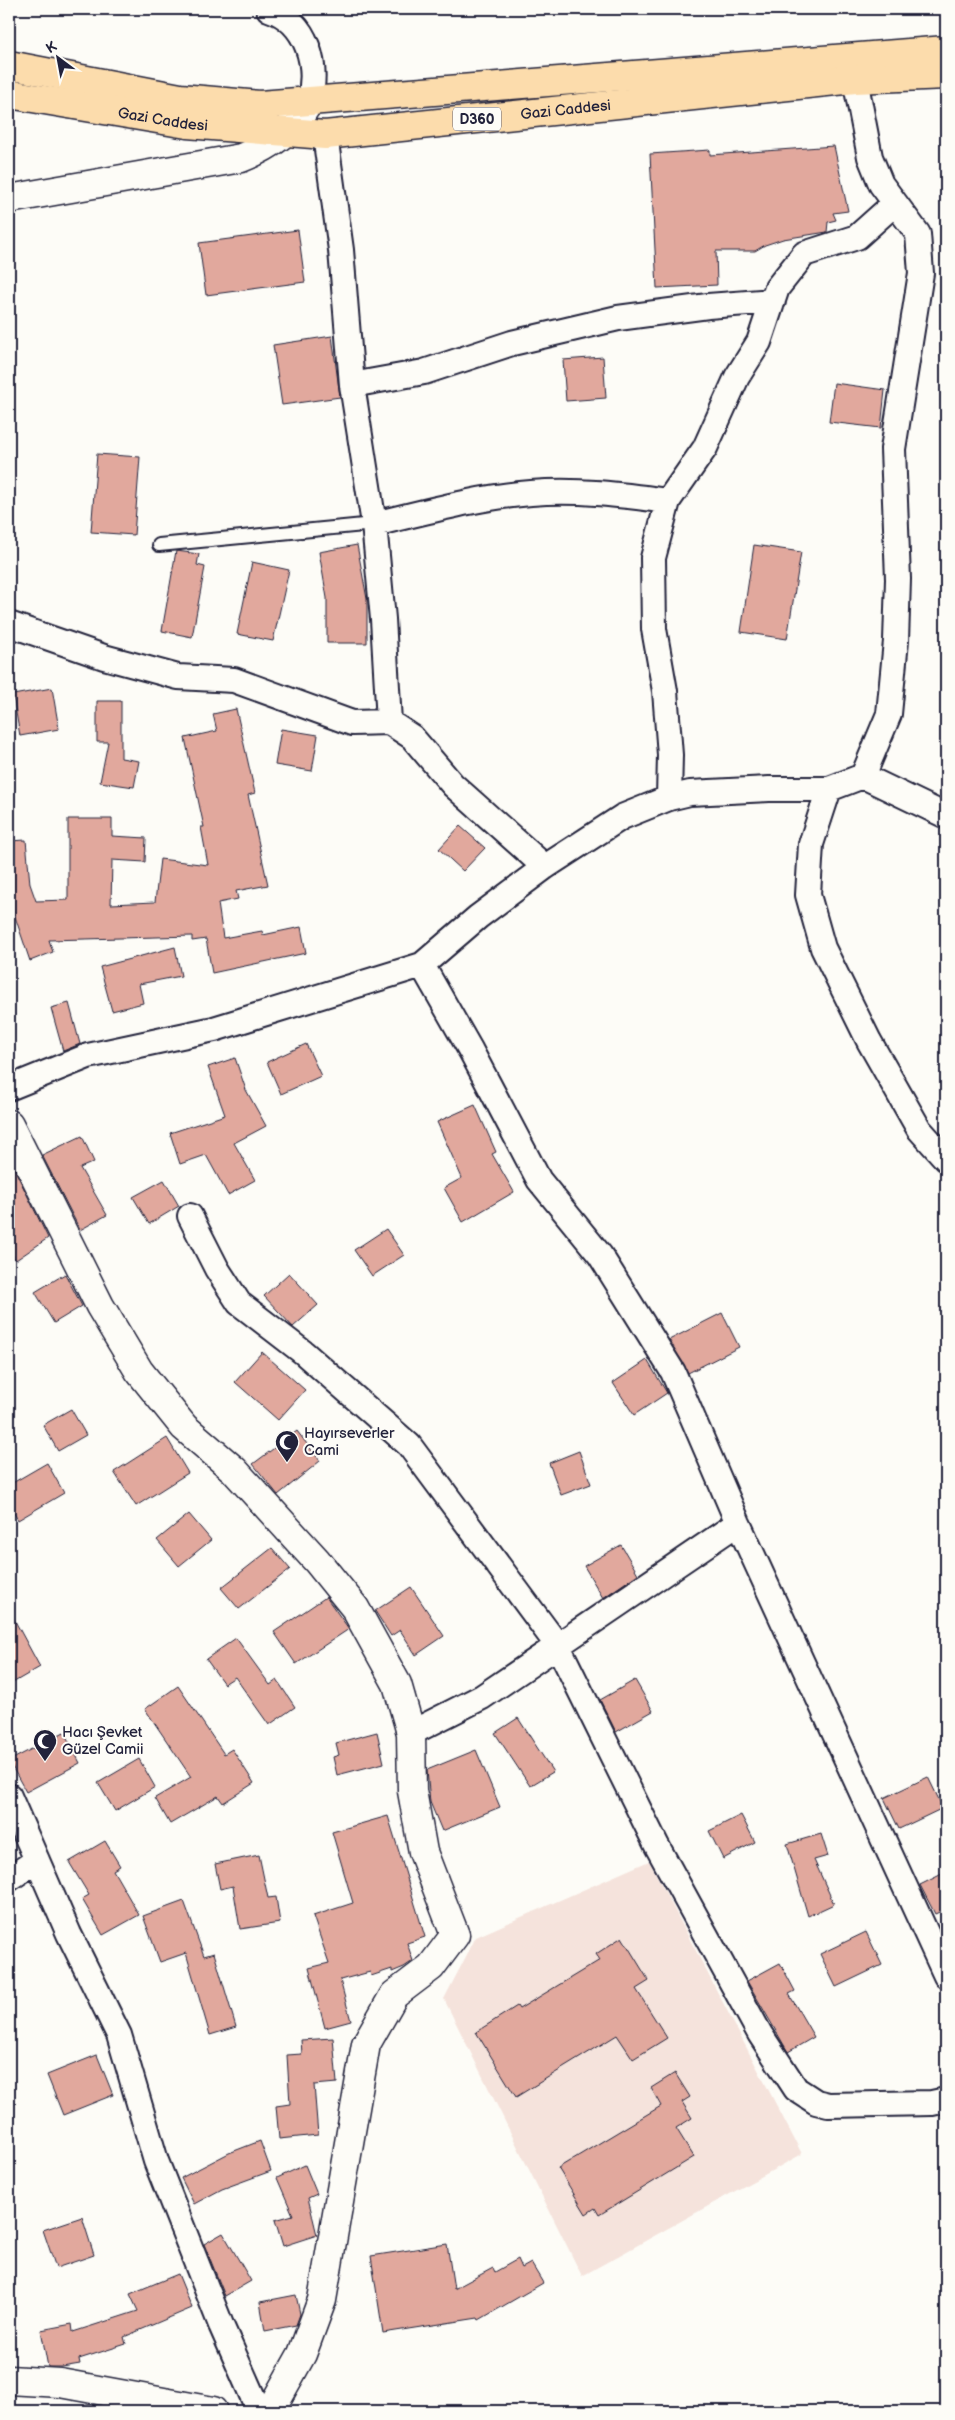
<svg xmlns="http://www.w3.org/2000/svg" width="955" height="2420" viewBox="0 0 955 2420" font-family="'Balsamiq Sans',sans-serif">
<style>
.built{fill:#f5e3dc}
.building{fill:#e1a89d;stroke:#22223b}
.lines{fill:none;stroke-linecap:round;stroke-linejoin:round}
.service-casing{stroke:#22223b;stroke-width:16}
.minor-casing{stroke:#22223b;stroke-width:28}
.tertiary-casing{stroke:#22223b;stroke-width:31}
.trunk-casing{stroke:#22223b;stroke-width:31}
.service{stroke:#fdfcf7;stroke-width:12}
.minor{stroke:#fdfcf7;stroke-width:24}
.tertiary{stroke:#fdfcf7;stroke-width:28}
.trunk{stroke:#fcdcac;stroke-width:28}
.labels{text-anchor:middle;stroke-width:4;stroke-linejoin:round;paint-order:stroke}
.shield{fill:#fdfcf7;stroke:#646373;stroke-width:1}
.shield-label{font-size:14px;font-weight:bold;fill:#22223b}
.street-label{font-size:15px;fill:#22223b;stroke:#fdfcf7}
.poi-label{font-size:15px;fill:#22223b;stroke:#fdfcf7;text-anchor:start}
</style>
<rect width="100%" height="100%" fill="#fdfcf7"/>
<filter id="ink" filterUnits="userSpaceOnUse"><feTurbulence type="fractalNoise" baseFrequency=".02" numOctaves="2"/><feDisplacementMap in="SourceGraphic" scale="10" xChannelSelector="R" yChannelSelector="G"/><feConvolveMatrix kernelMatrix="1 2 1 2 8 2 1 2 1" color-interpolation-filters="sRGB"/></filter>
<g filter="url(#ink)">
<path class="built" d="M649,1861l153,293 -220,122 -138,-277 32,-62z"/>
<path class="building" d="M834,146l14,65 -15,2 3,7 -8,2 -1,10 -44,7 -18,6 -10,6h-39l1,34 -60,3 -7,-134 60,-4v5z
M298,230l7,52 -99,13 -7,-52z
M332,336l8,61 -58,8 -9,-60z
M603,357l3,41 -40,3 -3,-41z
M834,383l51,7 -4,38 -52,-6z
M97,454l43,3 -6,78 -43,-3z
M357,545l10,54v44h-40v-45l-8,-46z
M754,545l47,7 -14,87 -46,-7z
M176,551l23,3 -2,11 8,2 -13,70 -30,-6z
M252,562l37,8 -16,71 -36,-7z
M52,688l7,41 -39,7 -7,-41z
M97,701h24v57l18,3 -5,26 -34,-5 8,-40h-11z
M236,709l19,84 -7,2 20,90 -32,6 2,8 -20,4 5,35 39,-7 1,4 38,-8 5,26 -94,20 -6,-34 -14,2v-5l-143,4 4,12 -23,9 -21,-62v-58l17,-1 4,44 6,17 32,-1v-81h44v17l34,2 -1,24 -33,-2 -1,44 44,-2 5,-43 48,6 -7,-38h3l-19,-89 32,-7 -4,-17z
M281,729l37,6 -6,36 -37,-6z
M460,826l25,22 -22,23 -24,-22z
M175,947l6,29 -42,8 4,19 -31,8 -12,-44z
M69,1003l11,41 -17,7 -12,-43z
M306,1044l15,32 -40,18 -14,-32z
M235,1058l11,32 20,36 -32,17 21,37 -27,15 -22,-40 -26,9 -10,-31 55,-18 -17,-48z
M475,1105l21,47 -4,2 22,38 -51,30 -19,-34 18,-10 -25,-56z
M82,1136l12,26 -14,6 27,47 -27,15 -38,-75z
M14,1168l34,70 -32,22 -7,-11v-79z
M164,1180l15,26 -30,18 -16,-27z
M386,1229l18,26 -32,21 -18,-26z
M289,1273l29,32 -25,22 -29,-31z
M65,1274l17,32 -28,17 -19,-31z
M722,1313l17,34 -51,26 -19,-33z
M262,1352l43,38 -27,30 -43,-38z
M647,1360l20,33 -33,22 -21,-32z
M71,1409l15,26 -28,16 -15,-26z
M297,1431l23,30 -42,34 -25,-31z
M167,1438l21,35 -52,33 -22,-34z
M579,1451l12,33 -30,11 -12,-32z
M47,1463l17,30 -46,27 -9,-15v-20z
M189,1514l22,26 -32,26 -22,-26z
M621,1545l17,29 -35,24 -19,-32z
M272,1548l18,21 -51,40 -18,-21z
M411,1587l33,49 -28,19 -16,-25 -9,6 -16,-25z
M326,1597l23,32 -53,35 -22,-32z
M9,1610l31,57 -31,18z
M236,1638l34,47 7,-5 18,27 -26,18 -34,-48 -11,7 -18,-25z
M635,1680l18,31 -37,21 -16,-32z
M178,1686l46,68 8,-5 22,34 -31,20 -5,-7 -48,28 -15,-26 36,-21 -46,-68z
M518,1718l35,54 -23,14 -35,-53z
M64,1732l16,31 -54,29 -17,-31z
M377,1732l7,31 -47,12 -4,-18 6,-2 -3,-12z
M476,1750l24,57 -58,24 -12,-29 -3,-32z
M139,1759l16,28 -40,24 -17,-28z
M928,1777l15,31 -44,21 -15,-31z
M741,1815l14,27 -32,17 -14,-28z
M388,1816l37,121 -18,6 6,18 -9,6 -12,5v-3l-21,7 -1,-4 -30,8 11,41 -26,7 -16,-60 20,-5 -16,-47 40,-13 -21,-71z
M821,1834l7,22 -14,4 20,44 -26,12 -21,-72z
M105,1841l15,25 -7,4 26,45 -36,20 -21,-36 7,-4 -20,-33z
M259,1855l9,43 8,-1 4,26 -40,6 -7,-43 -13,3 -5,-25z
M946,1872v37l-11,5 -15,-29z
M184,1901l20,55 10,-3 22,74 -26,8 -24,-82 -26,9 -17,-46z
M866,1932l16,33 -46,22 -16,-33z
M622,1937l27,44 -13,8 31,49 -34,21 -16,-24 -101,62 -40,-65 41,-26 2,3 81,-49 -4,-6z
M780,1963l15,28 -6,3 25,43 -26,15 -41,-71z
M333,2038l4,45 -23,2 4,50 -39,4 -3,-33 14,-2 -3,-49 15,-1 -1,-14z
M97,2055l16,40 -50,20 -16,-40z
M675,2073l15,24 -8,5 10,16 -16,10 18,29 -95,58 -4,-7 -9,6 -28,-46 103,-62 -10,-18z
M260,2141l11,30 -49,18 -28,15 -13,-26 48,-25z
M305,2165l12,29 -9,4 9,37 -34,11 -8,-26 18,-5 -16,-37z
M82,2217l12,38 -38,13 -13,-38z
M223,2233l28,48 -26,15 -21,-52z
M447,2244l7,45 39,-21 2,4 23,-13 4,9 9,-5 12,20 -64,37 -1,-2 -95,15 -12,-77z
M178,2274l14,34 -68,29 2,7 -47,15 1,5 -18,3h-14l-7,-37 31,-6 1,8 65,-21 -8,-17z
M296,2295l4,19 -4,11 -31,6 -5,-29z"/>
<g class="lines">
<g class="service-casing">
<path id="service" d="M159,545l215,-21"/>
</g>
<g class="minor-casing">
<path id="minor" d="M269,9c39,13 50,57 40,93
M325,135l16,115 11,135 22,139 9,95 6,103
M352,385l72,-13 88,-29 106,-25 90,-12 65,-5
M374,524c52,-12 104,-27 157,-31 46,-4 92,2 137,8
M9,624l95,33 74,20 56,3 118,43 37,-1 23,15 41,48 92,82
M863,776l83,40
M829,789l-18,55 -3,51 15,53 46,93 50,88 27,30
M669,798l1,-43 -5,-64 -11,-62 -1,-71 15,-57 37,-53 32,-71 22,-35 18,-54 27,-34 53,-17 38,-34
M422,965l49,86 68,129 61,75 73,117 65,151 208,453
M9,1088l79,-32 126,-27 208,-64 56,-48 67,-50 77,-50 47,-19 21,-5 79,-4h60l34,-13 26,-62 7,-73 2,-62 -5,-130 28,-176 -3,-39 -37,-50 -11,-27 -15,-78
M190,1216l27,53 22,34 65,50 105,92 149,201 99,200 103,188 36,55 20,13 12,3 104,-2 14,-3
M411,1733l71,-36 256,-174
M9,1796l60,138 50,101 37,126 65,164 38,86
M9,1879l28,-19"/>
</g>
<g class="tertiary-casing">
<path id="tertiary" d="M9,199l232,-41c30,-12 51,-27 68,-56
M9,1124l91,182 39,65 45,56 50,43 83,91 38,47 42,76 14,49 1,58 11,61 32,83 -24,32 -37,28 -28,49 -44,256 -20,54 -32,57
M9,2380l51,3 153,28"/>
</g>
<g class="trunk-casing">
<g id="trunk">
<path d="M9,65l171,33 80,7 686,-55"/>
<path id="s1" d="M9,94l178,30 138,11 530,-56 91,-4"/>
</g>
</g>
<use href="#service" class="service"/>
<use href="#minor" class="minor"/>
<use href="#tertiary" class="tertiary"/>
<use href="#trunk" class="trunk"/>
</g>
</g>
<defs>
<g id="mosque-pin" transform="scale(1.25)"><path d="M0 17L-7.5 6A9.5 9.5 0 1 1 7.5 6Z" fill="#22223b" stroke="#fdfcf7"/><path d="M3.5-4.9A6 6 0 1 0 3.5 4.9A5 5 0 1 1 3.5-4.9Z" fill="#fff"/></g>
</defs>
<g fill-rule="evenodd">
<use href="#mosque-pin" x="287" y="1442"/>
<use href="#mosque-pin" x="45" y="1741"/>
</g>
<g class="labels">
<rect class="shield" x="453" y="107.5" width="48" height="23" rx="4"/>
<g class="shield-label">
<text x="477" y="124">D360</text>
</g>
<g class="street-label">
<text dy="5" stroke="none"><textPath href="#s1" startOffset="561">Gazi Caddesi</textPath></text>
<text dy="5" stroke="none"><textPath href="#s1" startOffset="156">Gazi Caddesi</textPath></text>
</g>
<g class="poi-label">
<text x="304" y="1438">Hayırseverler<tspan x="304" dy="17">Cami</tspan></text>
<text x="62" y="1737">Hacı Şevket<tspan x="62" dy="17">Güzel Camii</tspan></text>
</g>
</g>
<rect width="955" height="2420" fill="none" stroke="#fdfcf7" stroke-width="30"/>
<rect x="15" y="15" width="925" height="2390" fill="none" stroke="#22223b" stroke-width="2" filter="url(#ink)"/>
<g transform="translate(58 58) rotate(328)" stroke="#fdfcf7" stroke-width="4" paint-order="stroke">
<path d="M0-4L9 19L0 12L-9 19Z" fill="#22223b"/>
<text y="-8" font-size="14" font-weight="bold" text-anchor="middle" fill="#22223b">K</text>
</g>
</svg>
